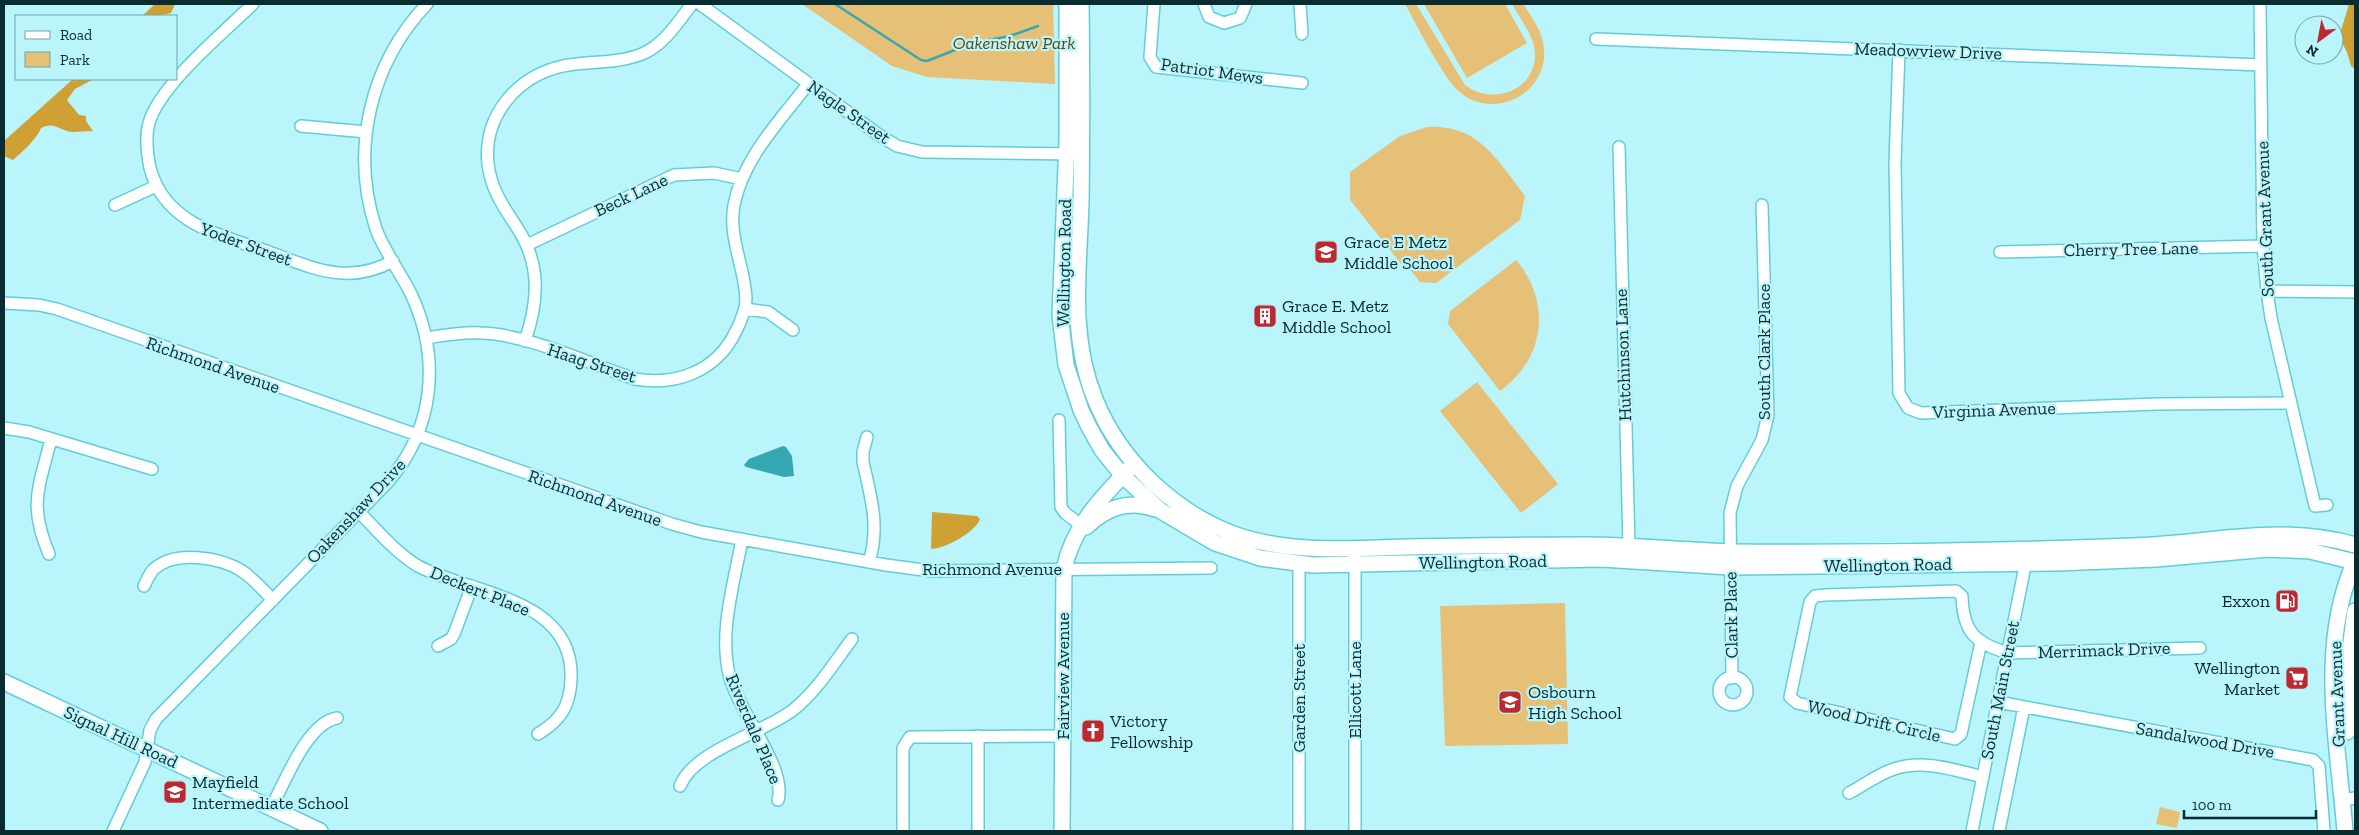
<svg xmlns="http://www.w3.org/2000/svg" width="2359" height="835" viewBox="0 0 2359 835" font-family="'Zilla Slab',serif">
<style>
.green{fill:#e5c076}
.forest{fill:#cfa034}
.water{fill:#37a8b2}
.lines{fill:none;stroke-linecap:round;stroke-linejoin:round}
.stream{stroke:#37a8b2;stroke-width:2.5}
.minor-casing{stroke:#62cdd8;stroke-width:14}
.major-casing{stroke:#62cdd8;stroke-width:18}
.minor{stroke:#fff;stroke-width:11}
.major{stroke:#fff;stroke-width:15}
.labels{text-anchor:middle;stroke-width:4.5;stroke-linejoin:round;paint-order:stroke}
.park-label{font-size:18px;font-style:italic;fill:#5c4408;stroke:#baf5fb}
.street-label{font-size:18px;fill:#092c30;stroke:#baf5fb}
.poi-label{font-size:18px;fill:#092c30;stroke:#baf5fb;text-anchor:start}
</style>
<rect width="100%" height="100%" fill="#baf5fb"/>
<path class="green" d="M802,4h150l3,2 2,-2h96l2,80 -128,-7 -35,-11z
M1405,4h11l49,81c27,21 71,6 70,-32 -1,-18 -15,-34 -23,-49h11c9,14 20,28 21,45 4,43 -47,71 -82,45 -18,-13 -45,-69 -57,-90z
M1424,4h81l22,39 -60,35z
M1427,127c52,-3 70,33 98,69l-5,24 -84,63 -16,-1 -15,-19 -3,2 -52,-65v-28l50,-36z
M1516,260c36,42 29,99 -16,131l-52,-67 2,-13z
M1477,382l81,102 -37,29 -81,-102z
M1565,603l3,141 -123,2 -5,-140z
M2160,807l20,5 -3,16 -21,-4z"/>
<path class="forest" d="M155,4h20l-4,9 -14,3h-15z
M2349,4h6v65l-4,-3 -4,-14 -8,-15z
M73,79h21l-19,10 -8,11 12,15 7,1v5l7,10c-7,0 -15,1 -21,1 -13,-2 -18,-11 -31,-4 -4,11 -19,24 -28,32l-9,-4v-15z
M932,512l45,4 3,3c-4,13 -36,30 -49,30z"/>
<path class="water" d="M783,446l3,1 6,9 2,20 -10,1 -38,-10 -2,-2 5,-6z"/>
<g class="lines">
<path class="stream" d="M835,4l86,56 6,1 46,-18 37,-7 28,-10"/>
<g class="minor-casing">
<path id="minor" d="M253,4c-29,28 -94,82 -104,119 -4,14 -2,30 1,45 14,54 66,66 113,82 46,16 83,37 130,11
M700,4l179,131 18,11 25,6 152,2
M1154,4l-4,53 6,10 146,16
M1204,4l5,13 15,6 16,-5 6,-14
M1300,4l2,30
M2260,4l3,242 4,45 4,27 44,188 12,-1
M1596,39l665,26
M1899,50l-4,112 4,231 9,15 13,5 236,-9 134,-1
M301,126l65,6
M1619,147l10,399 -5,7
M115,205l41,-19
M527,245l147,-70 40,-2 28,6
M2000,252l263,-6
M2267,291l88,1
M4,303l35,2 18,4 615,215 29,8 185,33 45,6 280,-3
M745,309l23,3 25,18
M427,338c18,-3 36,-6 54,-5 46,1 109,31 154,46 42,7 82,-8 101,-48 5,-10 10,-21 10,-32 -1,-32 -18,-61 -12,-94 9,-47 46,-84 74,-121
M525,341c14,-41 16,-78 -9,-115 -13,-20 -25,-37 -28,-62 -5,-48 29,-88 75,-98 26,-5 54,-2 79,-12 22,-9 36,-32 50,-50
M1059,420l2,87 4,6 16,12
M4,428l25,4 123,37
M867,437l-4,15v10c8,35 17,65 6,100
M359,512c18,18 37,41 59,54 52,28 157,31 153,113 -1,27 -10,41 -33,55
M742,539c-8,45 -24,94 -12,139 9,34 57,90 48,122
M1355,549v282
M49,554c-21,-50 -10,-66 2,-115
M144,586c3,-6 5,-12 10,-17 21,-19 66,-12 88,2 12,8 21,19 31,29
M1981,642l-20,92 -6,5 -158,-36 -7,-6 20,-95 5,-6 10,-1 131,-4 6,5c1,35 12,47 46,57l192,-5
M438,646l13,-7 3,-5 18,-48
M1719 691a14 14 0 1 1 28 0a14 14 0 1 1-28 0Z
M1732,678l-2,-165 7,-27 25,-46 6,-25 -6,-210
M1998,702l315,58 6,6 5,65
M680,786c14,-36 82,-52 113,-76 24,-19 41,-47 59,-71
M1849,793c14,-7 29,-19 45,-24 30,-10 60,1 89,8
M2343,800l12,-2
M271,808c14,-26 36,-85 66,-90
M113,831l32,-69 5,-32 6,-11 231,-236c47,-53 54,-123 25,-187 -11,-23 -27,-43 -36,-67 -26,-79 -6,-165 51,-225
M903,831v-83l7,-11 153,-1
M978,831v-95
M1299,831v-267
M1972,831l55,-275
M1999,831l25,-124"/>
</g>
<g class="major-casing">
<path id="major" d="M1067,4v138l-7,173 6,50 15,45 8,17 13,23 20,25 39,36 54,32 45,15 53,7 288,-6 129,8 327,-4 99,-4 112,-10 42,2 45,11
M1081,4c1,66 1,132 0,199 -2,67 -12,132 14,196 25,63 83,117 147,138 52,16 110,12 164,10 60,-1 121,-2 181,-2 49,0 98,6 147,7 133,1 266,-1 398,-6 77,-2 147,-23 223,-1
M1086,527c20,-19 42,-28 69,-18
M4,682l316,149
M2347,732l2,-74 6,-47
M1062,831l2,-262c9,-42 36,-70 65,-100
M2345,831c-7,-89 -28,-186 10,-270"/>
</g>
<use href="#minor" class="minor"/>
<use href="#major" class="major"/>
</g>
<defs>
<g id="school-square" transform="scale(1.25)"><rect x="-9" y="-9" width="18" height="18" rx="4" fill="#ba2a30" stroke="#baf5fb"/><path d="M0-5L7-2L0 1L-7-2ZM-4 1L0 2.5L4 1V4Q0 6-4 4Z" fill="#fff"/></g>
<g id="building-square" transform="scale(1.25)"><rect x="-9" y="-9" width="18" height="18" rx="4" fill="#ba2a30" stroke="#baf5fb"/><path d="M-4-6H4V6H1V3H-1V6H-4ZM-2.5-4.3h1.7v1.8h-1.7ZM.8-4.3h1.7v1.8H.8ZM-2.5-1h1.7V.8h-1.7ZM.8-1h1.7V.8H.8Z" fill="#fff"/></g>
<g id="fuel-square" transform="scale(1.25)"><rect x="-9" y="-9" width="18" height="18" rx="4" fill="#ba2a30" stroke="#baf5fb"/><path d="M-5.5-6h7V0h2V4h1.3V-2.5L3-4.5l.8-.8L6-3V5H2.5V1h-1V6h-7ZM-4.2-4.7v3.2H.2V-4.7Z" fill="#fff"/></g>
<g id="supermarket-square" transform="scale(1.25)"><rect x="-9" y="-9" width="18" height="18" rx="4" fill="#ba2a30" stroke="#baf5fb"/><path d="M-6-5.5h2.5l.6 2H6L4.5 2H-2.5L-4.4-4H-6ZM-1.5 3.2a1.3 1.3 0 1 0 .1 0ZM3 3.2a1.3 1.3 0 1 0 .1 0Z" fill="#fff"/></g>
<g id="church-square" transform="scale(1.25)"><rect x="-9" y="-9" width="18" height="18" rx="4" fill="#ba2a30" stroke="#baf5fb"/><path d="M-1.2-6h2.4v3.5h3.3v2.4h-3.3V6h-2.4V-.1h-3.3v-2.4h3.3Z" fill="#fff"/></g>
</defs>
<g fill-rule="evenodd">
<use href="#school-square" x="1326" y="252"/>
<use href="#building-square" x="1265" y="316"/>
<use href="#fuel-square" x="2287" y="601"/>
<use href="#supermarket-square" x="2297" y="678"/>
<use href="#school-square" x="1510" y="702"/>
<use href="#church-square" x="1093" y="731"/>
<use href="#school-square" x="175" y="792"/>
</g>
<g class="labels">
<g class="park-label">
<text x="1014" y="49">Oakenshaw Park</text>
</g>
<g class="street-label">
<text transform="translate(1928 51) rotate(2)" y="6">Meadowview Drive</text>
<text transform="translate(1212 71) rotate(8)" y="6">Patriot Mews</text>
<text transform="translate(849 112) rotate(35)" y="6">Nagle Street</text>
<text transform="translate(631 195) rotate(-25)" y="6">Beck Lane</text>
<text transform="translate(2265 219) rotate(-92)" y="6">South Grant Avenue</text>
<text transform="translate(246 244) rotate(20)" y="6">Yoder Street</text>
<text transform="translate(2131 249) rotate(-1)" y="6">Cherry Tree Lane</text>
<text transform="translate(1064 263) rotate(-89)" y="6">Wellington Road</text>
<text transform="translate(1764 352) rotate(-90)" y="6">South Clark Place</text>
<text transform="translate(1623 355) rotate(-92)" y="6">Hutchinson Lane</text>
<text transform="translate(592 363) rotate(18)" y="6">Haag Street</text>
<text transform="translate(213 365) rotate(19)" y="6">Richmond Avenue</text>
<text transform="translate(1994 410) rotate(-2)" y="6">Virginia Avenue</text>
<text transform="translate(595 498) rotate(19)" y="6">Richmond Avenue</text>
<text transform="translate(356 511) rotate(-47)" y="6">Oakenshaw Drive</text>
<text transform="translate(1483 562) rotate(-1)" y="6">Wellington Road</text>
<text transform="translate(1888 565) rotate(-1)" y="6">Wellington Road</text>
<text x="992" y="575">Richmond Avenue</text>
<text transform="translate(480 591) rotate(22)" y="6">Deckert Place</text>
<text transform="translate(1731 615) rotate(-91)" y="6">Clark Place</text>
<text transform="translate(2104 650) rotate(-2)" y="6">Merrimack Drive</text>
<text transform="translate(1063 676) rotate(-90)" y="6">Fairview Avenue</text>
<text transform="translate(1355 690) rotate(-90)" y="6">Ellicott Lane</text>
<text transform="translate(2000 690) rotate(-79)" y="6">South Main Street</text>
<text transform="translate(2337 694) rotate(-92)" y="6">Grant Avenue</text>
<text transform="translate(1299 698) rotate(-90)" y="6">Garden Street</text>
<text transform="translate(1874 721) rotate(13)" y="6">Wood Drift Circle</text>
<text transform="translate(754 729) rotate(67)" y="6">Riverdale Place</text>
<text transform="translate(121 737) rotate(25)" y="6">Signal Hill Road</text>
<text transform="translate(2205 740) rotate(10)" y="6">Sandalwood Drive</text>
</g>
<g class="poi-label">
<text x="1344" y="248">Grace E Metz<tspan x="1344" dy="21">Middle School</tspan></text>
<text x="1282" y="312">Grace E. Metz<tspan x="1282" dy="21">Middle School</tspan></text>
<text x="2270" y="607" text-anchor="end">Exxon</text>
<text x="2280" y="674" text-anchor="end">Wellington<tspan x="2280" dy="21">Market</tspan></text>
<text x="1528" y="698">Osbourn<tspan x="1528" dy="21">High School</tspan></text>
<text x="1110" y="727">Victory<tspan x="1110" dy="21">Fellowship</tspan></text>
<text x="192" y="788">Mayfield<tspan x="192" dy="21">Intermediate School</tspan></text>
</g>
</g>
<rect width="2359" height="835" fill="none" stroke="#092c30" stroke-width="10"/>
<rect x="15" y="15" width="162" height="65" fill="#baf5fb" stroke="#73a5aa"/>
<rect x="25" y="31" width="25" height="8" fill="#ffffff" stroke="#73a5aa"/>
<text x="60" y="40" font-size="15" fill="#092c30">Road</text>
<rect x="25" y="52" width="25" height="15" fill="#e5c076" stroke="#73a5aa"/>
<text x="60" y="65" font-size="15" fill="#092c30">Park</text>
<g transform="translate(2319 40) rotate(212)"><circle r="24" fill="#baf5fb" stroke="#73a5aa"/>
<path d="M0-4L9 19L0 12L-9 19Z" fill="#ba2a30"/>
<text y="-8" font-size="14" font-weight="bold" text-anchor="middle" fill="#092c30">N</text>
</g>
<path d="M2184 810v8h132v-8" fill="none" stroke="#092c30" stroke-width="2.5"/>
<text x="2192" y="810" font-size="15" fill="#092c30" stroke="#baf5fb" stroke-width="4" paint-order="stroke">100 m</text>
</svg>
